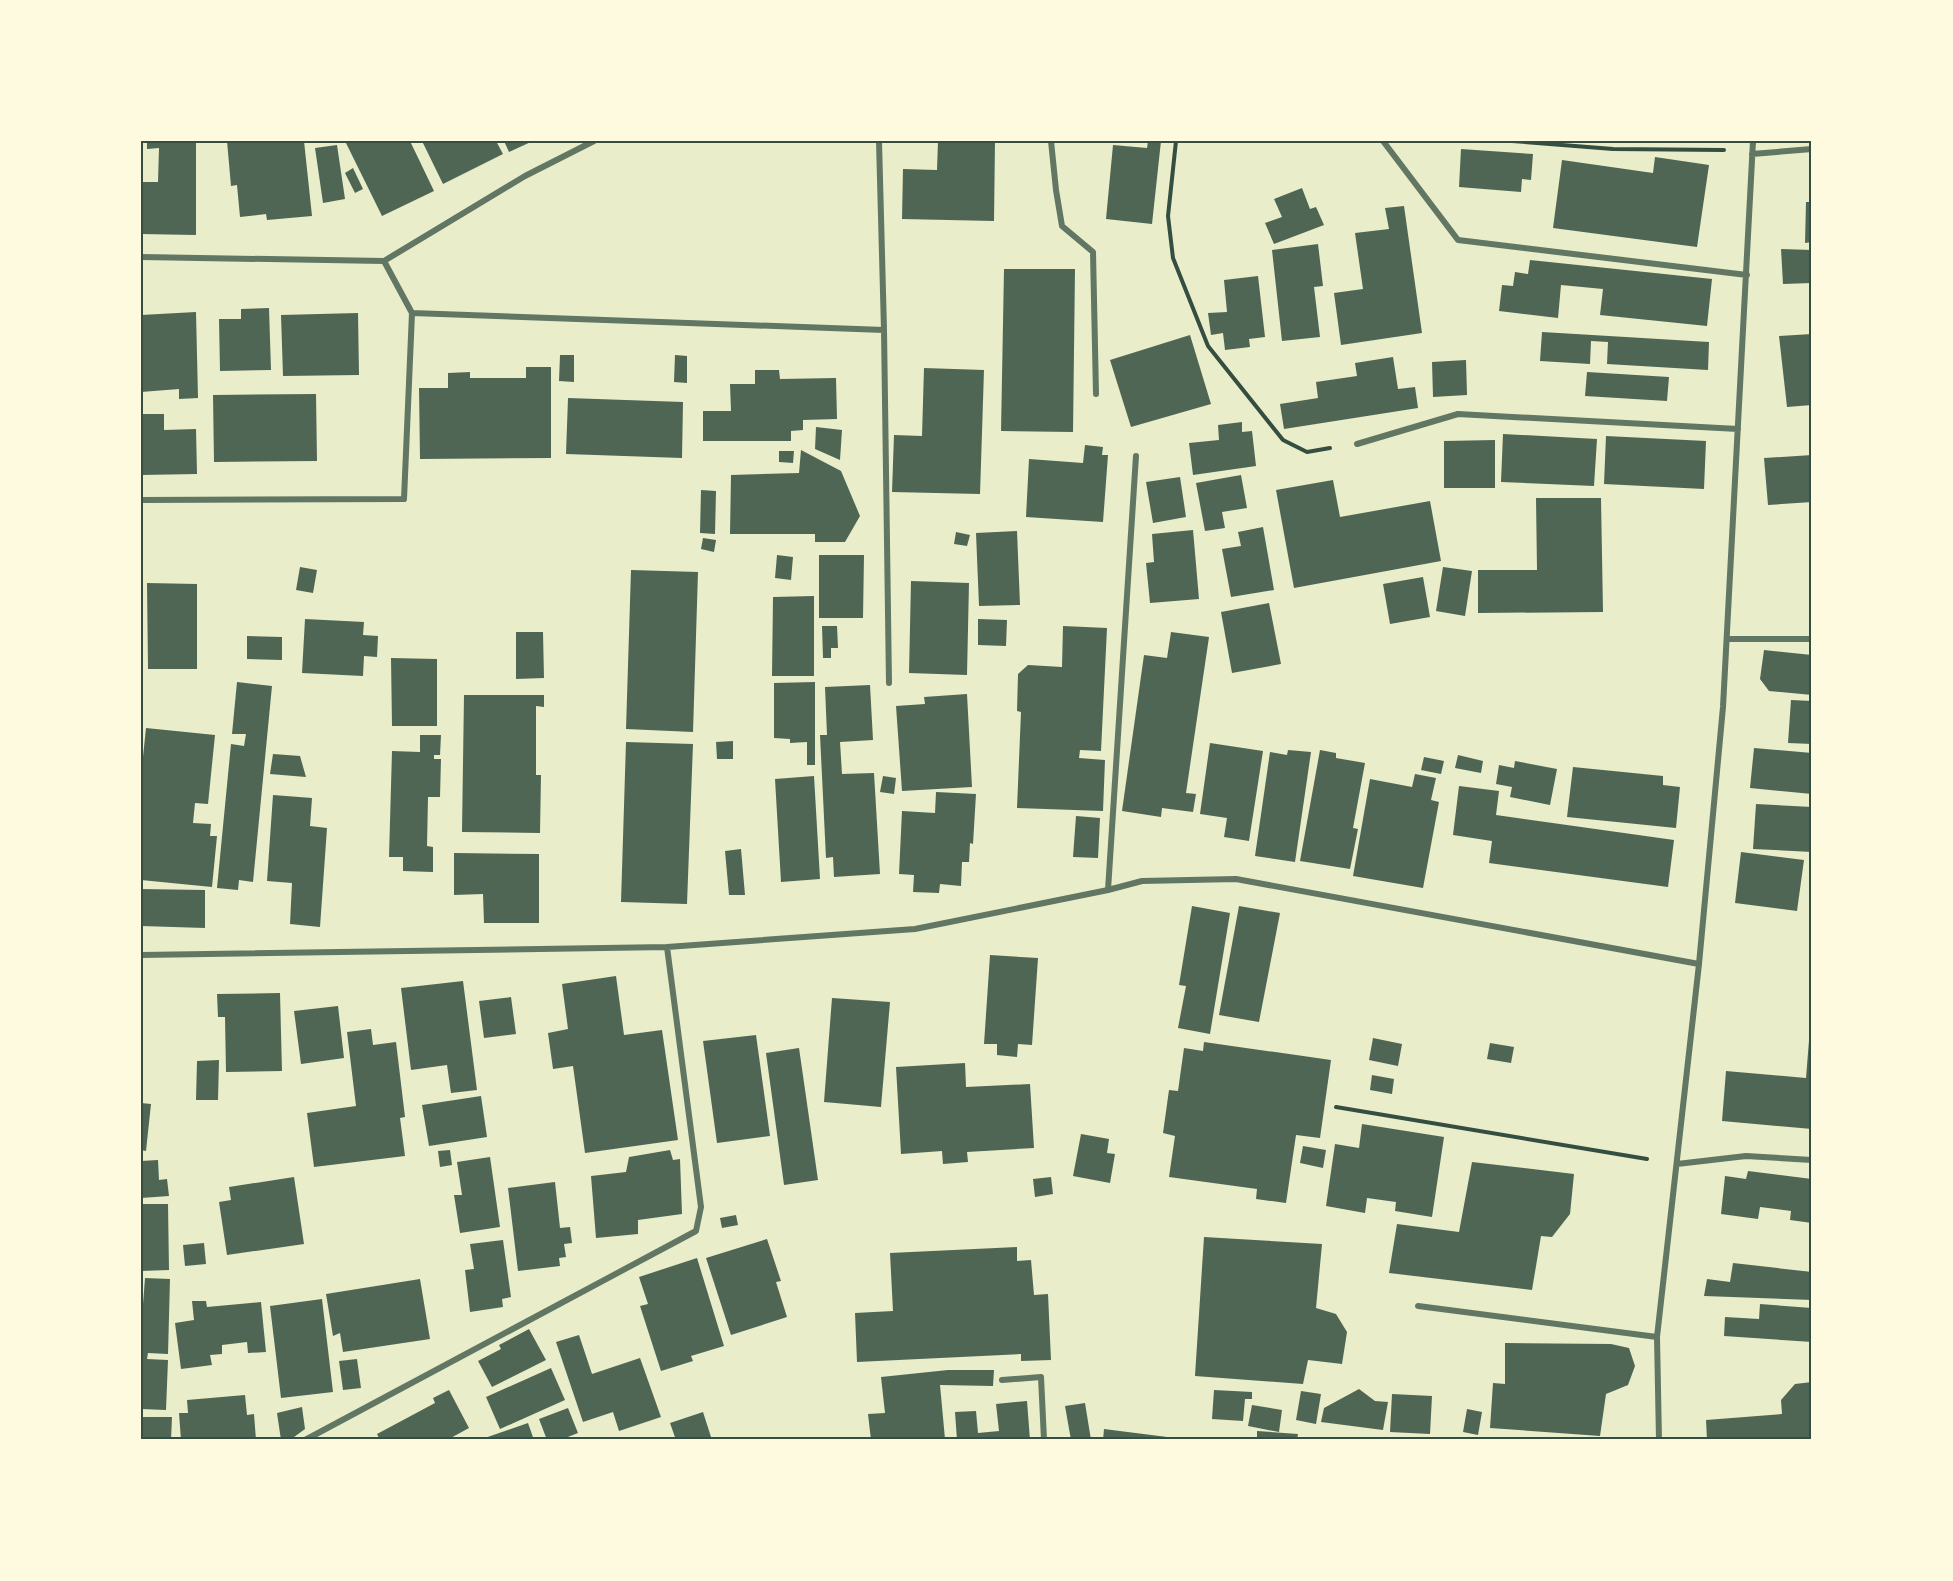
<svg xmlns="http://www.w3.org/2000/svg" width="1953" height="1581" viewBox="0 0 1953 1581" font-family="Spectral,serif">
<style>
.building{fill:#4f6655}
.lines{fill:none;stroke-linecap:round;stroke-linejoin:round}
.path{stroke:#344e41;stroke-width:4}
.minor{stroke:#617663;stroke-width:6}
.neatline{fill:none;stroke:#344e41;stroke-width:2}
</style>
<rect width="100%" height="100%" fill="#e9edc9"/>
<path class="building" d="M147,141h49v94l-55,-1v-52h17l1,-34 -12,1z
M227,141h77l8,75 -45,4 -1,-6 -26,3 -3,-32 -6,1z
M345,141h65l24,50 -52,25z
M422,141h74l7,13 -60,30z
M504,141h29l-24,11z
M938,141h57l-1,80 -92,-2 1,-50 34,1z
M1148,141h13l-9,83 -46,-5 7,-74 34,3z
M337,145l8,54 -22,4 -8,-55z
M1461,149l72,5 -2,26 -9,-1 -1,13 -62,-5z
M1655,157l54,8 -12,82 -144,-19 9,-68 91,13z
M353,168l10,21 -8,4 -10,-20z
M1302,188l8,21 6,-2 8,18 -50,19 -9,-21 17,-6 -8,-18z
M1806,202h6v40l-7,1z
M1404,206l18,127 -81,12 -7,-52 29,-4 -8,-56 34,-4 -4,-21z
M1318,244l5,42 -9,1 6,50 -38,4 -10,-91z
M1781,249l31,1v33l-29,1z
M1530,260l182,19 -5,47 -107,-11 3,-26 -42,-4 -3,33 -59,-7 3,-26 11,1 2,-14 13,2z
M1004,269h71l-2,163 -72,-1z
M1258,276l7,61 -16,2 1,8 -25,3 -2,-17 -12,2 -3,-22 19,-1 -3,-32z
M269,308l2,62 -51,1 -1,-52h22v-10z
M196,312l2,86 -19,1v-10l-38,3v-77z
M358,313l1,62 -76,1 -2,-61z
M1542,332l167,10 -1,28 -101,-6 1,-22 -17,-1 -1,23 -50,-3z
M1812,334v71l-25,2 -8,-71z
M1190,335l21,69 -80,23 -21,-67z
M560,355h14v27l-15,-1z
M675,355l12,1v27l-13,-1z
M1393,357l5,32 17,-2 3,21 -134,21 -4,-25 38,-6 -2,-16 41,-6 -2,-13z
M1466,360l1,35 -34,2 -1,-35z
M526,367h25v91l-131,1 -1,-71h29v-15l22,-1v6h56z
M924,368l60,2 -4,124 -88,-2 2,-57 28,1z
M755,370h24l1,9 56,-1 1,41 -34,1v10l-12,1v10h-88v-30h28l-1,-27h25z
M1587,372l82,5 -2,24 -82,-5z
M316,394l1,67 -103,1 -1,-67z
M568,398l115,4 -1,56 -116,-4z
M141,414h23v16l32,-1 1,45 -56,1z
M1242,422v10l10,-1 4,35 -63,9 -4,-32 30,-3 -1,-15z
M816,427l26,3 -2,30 -25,-11z
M1503,434l94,5 -3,47 -93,-4z
M1606,436l100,5 -2,48 -100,-5z
M1495,440v48h-51v-47z
M1085,445l18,2 -1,8h6l-5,67 -77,-5 3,-58 54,4z
M801,450l40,21 19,45 -15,26h-30v-8h-85l1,-59 68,-2z
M779,451h15l-1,12 -14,-1z
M1812,455v47l-44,3 -4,-47z
M1241,475l6,33 -25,4 3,16 -20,3 -9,-48z
M1180,477l6,40 -33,6 -7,-41z
M1333,480l7,37 90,-16 11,60 -147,27 -18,-98z
M701,490l15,1 -1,43 -15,-1z
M1536,498h65l2,114 -125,1v-43h59z
M1263,527l11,63 -43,7 -9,-48 19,-3 -3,-14z
M1193,530l6,69 -49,4 -4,-40 8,-1 -2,-28z
M1017,531l3,74 -41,1 -3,-73z
M956,532l14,3 -3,11 -13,-2z
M703,538l13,2 -2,12 -13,-3z
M777,555l16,2 -2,23 -16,-2z
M819,555h45l-1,63h-44z
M300,567l17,3 -4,23 -17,-3z
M1443,567l29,4 -7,45 -29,-5z
M631,570l67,2 -5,160 -67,-3z
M1423,577l7,40 -40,7 -7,-40z
M911,581l58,2 -2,92 -58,-2z
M147,583l50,1v85h-49z
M814,596v80h-42l1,-79z
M1269,603l12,61 -49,9 -11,-61z
M305,619l59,3 -1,13 15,1 -1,21 -13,-1 -1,20 -61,-3z
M978,619l29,1 -1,26 -28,-1z
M822,626h15l1,22h-7v10h-8z
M1063,626l44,2 -6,123 -21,-1 -1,8 26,2 -2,51 -86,-3 4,-96 -4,-1 1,-37 10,-9 34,2z
M516,632h27l1,46 -28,1z
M1171,632l38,5 -23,156 10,1 -3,18 -31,-4 -1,9 -39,-6 22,-156 23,3z
M247,636l35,1v23l-35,-1z
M1764,650l48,5v40l-43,-4 -9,-12z
M391,658l46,1v67h-45z
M237,682l35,4 -19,196 -14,-2 -1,10 -21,-2 14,-144 13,2 2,-12h-14z
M815,682v83h-8v-23l-17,1v-4l-16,-1v-55z
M870,685l3,55 -33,2 2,32 32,-1 6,101 -46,3 -1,-20 -7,1 -6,-123h7l-2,-48z
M967,694l5,93 -70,4 -6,-85 29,-2 -1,-7z
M464,695h80v12l-8,-1v69h5l-1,58 -78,-1z
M1791,700l21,1v43l-24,-1z
M146,728l69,7 -7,69 -13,-1 -2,20 18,1 -1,12h7l-5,51 -71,-7v-104z
M420,735h21l-1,20h-6v4h7l-1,38h-12l-1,49 6,1v25l-30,-1v-14h-14l3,-106 28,1z
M733,741v18h-16l-1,-17z
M626,742l67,2 -6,160 -66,-2z
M1210,743l53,8 -14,90 -25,-4 3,-19 -27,-4z
M1754,748l58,5v41l-62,-6z
M1288,750l23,2 -16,110 -40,-6 15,-104 17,3z
M1320,750l16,3v5l29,5 -12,65 5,1 -8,40 -50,-8z
M273,754l27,2 6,21 -36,-3z
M1458,755l25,6 -2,12 -26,-5z
M1424,757l20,4 -3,13 -20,-4z
M1515,761l42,8 -7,36 -40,-8 2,-10 -16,-3 3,-19 15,3z
M1573,767l90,9v9l17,2 -4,41 -109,-11z
M1415,774l21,4 -5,22 8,2 -16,86 -70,-12 17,-97 42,8z
M814,776l6,103 -39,3 -6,-103z
M883,776l13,2 -2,16 -14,-2z
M1459,786l40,5 -3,24 178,25 -6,47 -179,-24 3,-22 -39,-6z
M936,792l40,2 -3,50 -3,-1 -1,19h-7l-1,24 -21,-2 -1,9 -26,-1 1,-17 -15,-1 3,-63 33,2z
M273,795l39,3 -2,28 17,2 -7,99 -30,-3 2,-41 -25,-2z
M1756,804l56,3v45l-59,-3z
M1076,816l24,2 -2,40 -25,-1z
M741,849l4,46h-16l-4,-44z
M1741,852l63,8 -7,51 -62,-8z
M454,853l85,1v69h-55l-1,-29 -29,1z
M141,889l64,1v38l-64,-2z
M1192,906l38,7 -20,121 -32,-6 8,-42 -7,-1z
M1239,906l41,7 -21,109 -40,-7z
M990,955l48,3 -6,87 -14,-1 -1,13 -20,-2v-11h-13z
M616,976l8,59 38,-5 16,110 -93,13 -12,-87 -20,3 -5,-36 20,-4 -6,-45z
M463,981l14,109 -26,3 -4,-28 -36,5 -10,-82z
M280,993l2,78 -56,1 -1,-55h-7l-1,-23z
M511,997l5,37 -32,4 -5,-37z
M832,998l58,4 -9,105 -57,-5z
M338,1006l6,52 -43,6 -7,-53z
M1810,1028l2,1v100l-90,-8 4,-50 80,7z
M371,1029l2,16 23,-3 9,75 -5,1 5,38 -91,11 -7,-54 49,-7 -9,-74z
M756,1035l14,101 -53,7 -14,-102z
M1373,1038l29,6 -4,22 -29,-6z
M1204,1042l127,18 -11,78 -24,-3 -10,68 -30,-4 1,-10 -88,-12 6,-41 -12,-3 6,-43 9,1 6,-43 19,3z
M1490,1043l24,4 -3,16 -24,-4z
M799,1048l19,132 -34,5 -18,-132z
M219,1060l-1,40h-22l1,-39z
M965,1063l1,24 64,-3 4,64 -67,4 1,10 -25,2 -1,-13 -41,3 -5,-87z
M1372,1075l22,4 -2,15 -22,-4z
M481,1096l6,41 -58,9 -7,-41z
M141,1103l10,1 -5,47 -5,-1z
M1362,1124l82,13 -12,80 -37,-6 1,-9 -29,-4 -2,15 -39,-7 9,-62 24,4z
M1081,1134l28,5 -2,14 8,1 -5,29 -37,-7z
M1303,1146l23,4 -3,18 -23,-5z
M450,1150l2,15 -12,2 -2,-16z
M670,1150l3,10 7,-1 2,55 -44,6v14l-42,4 -5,-62 35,-4 3,-15z
M490,1157l10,70 -40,6 -6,-38h8l-5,-33z
M158,1160l1,20 8,-1 2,17 -28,2v-37z
M1472,1162l102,12 -4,40 -18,23 -11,-1 -9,54 -143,-17 8,-49 62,8z
M1748,1171l64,8v44l-22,-3 1,-9 -31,-4 -2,12 -37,-5 4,-38 21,3z
M294,1177l10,67 -77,11 -8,-53 12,-2 -2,-13z
M1051,1177l2,17 -18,3 -2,-18z
M555,1182l5,46 10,-1 2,16 -8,1 2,13 -7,1 1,8 -42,5 -10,-83z
M141,1204h27l1,66 -28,1z
M736,1215l2,10 -16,3 -2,-10z
M1204,1237l118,7 -6,64 20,6 11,18 -5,32 -34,-4 -5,24 -108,-8z
M767,1239l14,42 -5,1 11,35 -56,18 -25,-77z
M503,1240l8,57 -9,2 1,8 -33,5 -5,-42 9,-1 -4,-25z
M204,1243l2,21 -21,2 -2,-21z
M1017,1247v14l14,-1 3,35 14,-1 3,66 -30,1v-7l-164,8 -2,-49 38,-2 -3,-58z
M697,1258l27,88 -33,10 2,5 -32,10 -21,-65 8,-2 -9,-27z
M1733,1263l79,9v28l-108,-4 3,-17 23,3z
M145,1278l25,1 -2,75 -20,-1 -1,6 21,1 -2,50 -25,-1v-105h2z
M420,1279l10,60 -87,13 -3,-19 -7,3 -7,-42z
M322,1299l11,93 -52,6 -11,-92z
M192,1301h14l1,6 54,-5 5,50 -18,1 -1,-11 -25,3v9l-12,1 2,10 -31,4 -6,-46 19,-3z
M1760,1304l52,4v34l-88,-6 1,-19 34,2z
M529,1329l17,31 -54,27 -14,-26 23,-12 -2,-4z
M579,1335l13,39 48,-16 21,59 -42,14 -6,-19 -30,10 -27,-80z
M1505,1343l106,1 18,4 6,18 -7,19 -22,9 -6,42 -110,-8 3,-45 12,1z
M357,1359l4,29 -18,2 -4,-29z
M551,1368l14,32 -65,29 -14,-32z
M948,1370h46l-1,16 -53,-1 5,54 -74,1 -3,-26 17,-1 -4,-36z
M1812,1382v58h-105l-1,-20 76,-6 -1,-14 14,-16z
M1359,1389l16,12 13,1 -5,28 -62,-8 3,-14z
M449,1390l20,38 -22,12h-67l-3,-6 58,-31 -2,-5z
M1214,1390l38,2v7h-7l-2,22 -31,-2z
M1301,1391l20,3 -5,30 -20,-4z
M1392,1394l40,2 -2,38 -40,-2z
M245,1395l2,20 7,-1 2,26h-75l-2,-27h9l-1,-13z
M1027,1401l3,39h-73l-2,-28 21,-1 2,22 21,-2 -3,-27z
M1085,1403l6,37h-20l-6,-34z
M1252,1405l30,5 -3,22 -31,-6z
M302,1407l3,22 -15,11h-9l-4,-27z
M568,1408l10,25 -18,7h-13l-8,-21z
M1467,1409l15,3 -4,23 -15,-3z
M703,1412l9,28h-36l-6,-17z
M141,1417h31l-1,23h-30z
M528,1423l6,17h-55z
M1104,1429l79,10v1h-80z
M1257,1431l41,3 -1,6h-40z"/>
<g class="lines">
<path class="path" d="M1176,141l-8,75 5,42 35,88 75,94 24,12 23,-4
M1512,141l101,8 111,1
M1336,1107l311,52"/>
<path class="minor" d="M1051,141l5,49 6,36 31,26 3,142
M1383,141l75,99 289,35
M1752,154l60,-5
M141,257l243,4 141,-85 69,-35
M384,261l28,52 472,17 -5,-189
M884,330l5,353
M1357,444l101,-30 280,15
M141,500l263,-1 8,-186
M1727,639h85
M1108,890l28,-434
M141,955l526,-8 248,-18 193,-39 34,-9 94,-2 463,85
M1677,1164l69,-8 66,4
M1418,1306l239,31
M1002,1380l39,-3 3,63
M305,1440l391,-209 5,-24 -34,-260
M1659,1440l-2,-103 42,-373 24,-257 30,-566"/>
</g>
<rect width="1953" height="1581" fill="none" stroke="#fefae0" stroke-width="285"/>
<rect x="142" y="142" width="1668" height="1296" class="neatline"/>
</svg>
